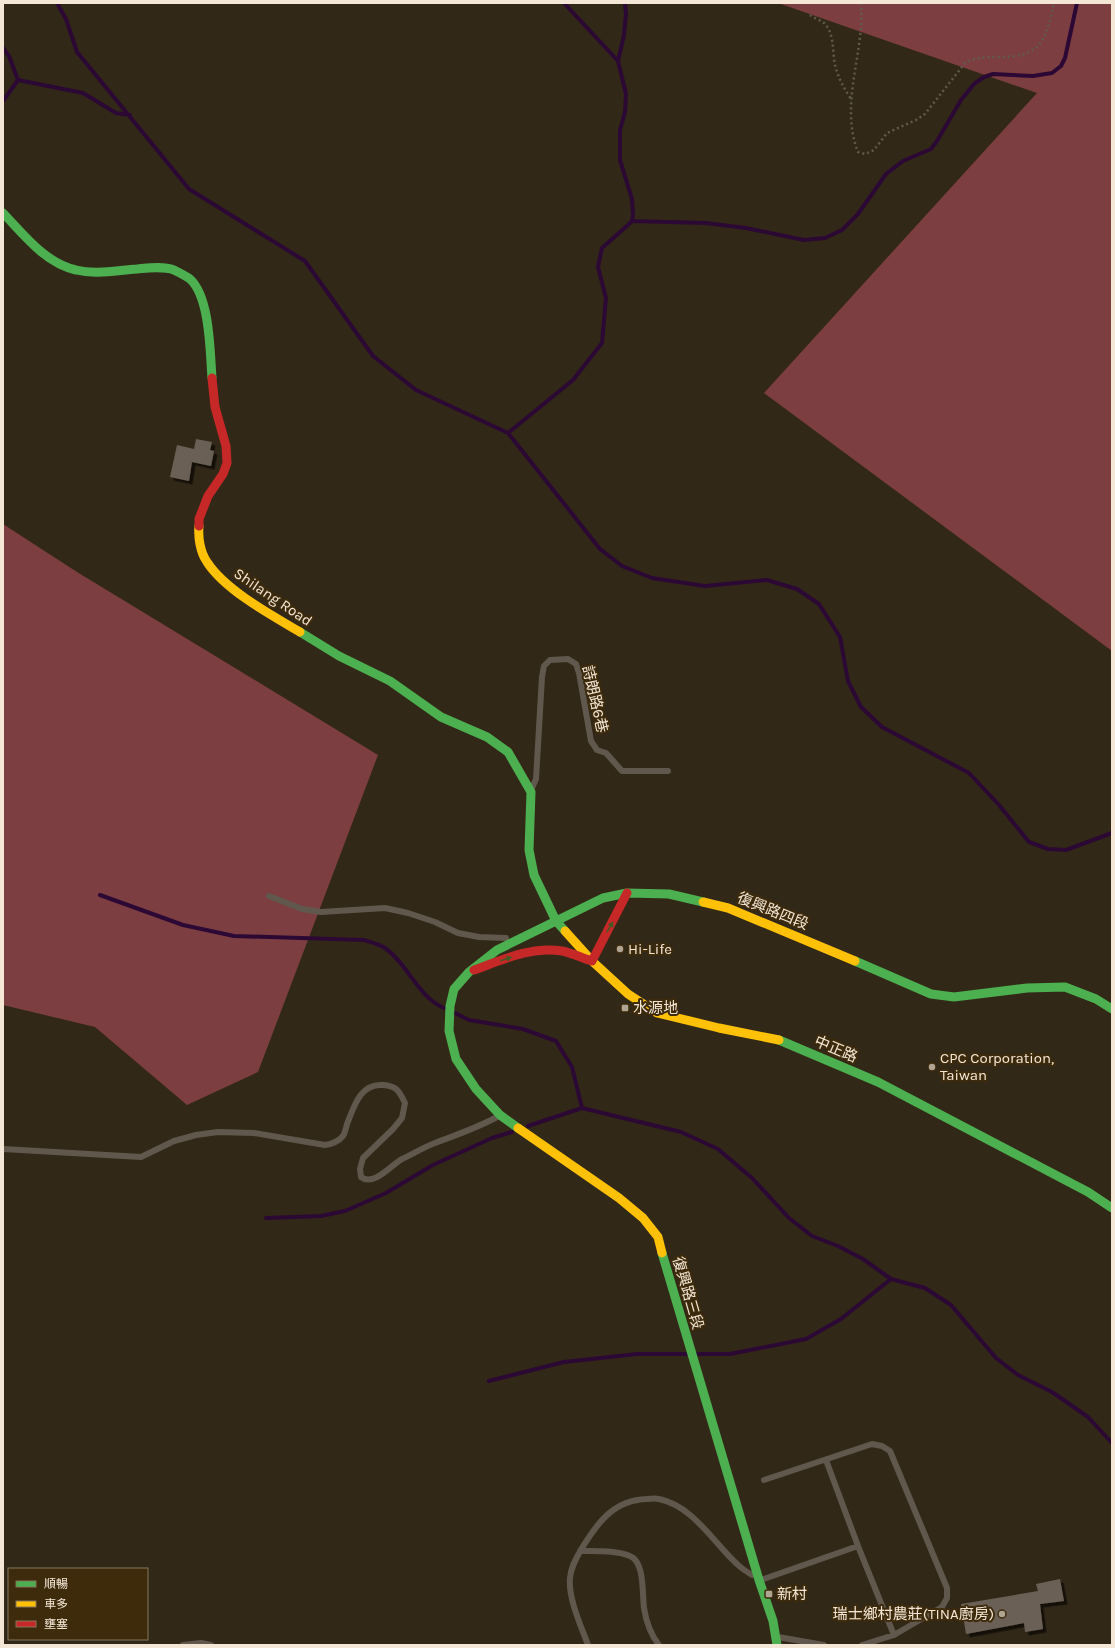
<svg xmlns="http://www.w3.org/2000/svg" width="1115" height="1648" viewBox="0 0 1115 1648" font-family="Karla,'Noto Sans TC',sans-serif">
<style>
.forest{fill:#7c3e41}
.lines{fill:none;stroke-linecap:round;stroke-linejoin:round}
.stream{stroke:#2c0834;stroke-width:4}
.building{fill:#6a6154;filter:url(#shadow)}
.path{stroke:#615a4f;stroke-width:2.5;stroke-dasharray:2 3;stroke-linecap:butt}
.lane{stroke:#60584d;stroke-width:6}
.fast{stroke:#4caf50;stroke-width:9}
.slow{stroke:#ffc107;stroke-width:9}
.jam{stroke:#c62828;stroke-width:9}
.oneway{fill:#425924}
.poi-dot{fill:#b0a493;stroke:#3d2b0c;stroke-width:1.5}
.labels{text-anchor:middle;stroke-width:4;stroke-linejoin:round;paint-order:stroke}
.street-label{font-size:15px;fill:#f4e7d6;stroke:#3d2b0c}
.poi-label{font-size:15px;fill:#f4e7d6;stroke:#3d2b0c;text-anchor:start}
</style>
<defs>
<filter id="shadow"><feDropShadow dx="3.5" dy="3.5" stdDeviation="0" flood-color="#0009"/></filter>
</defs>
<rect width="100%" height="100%" fill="#322817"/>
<path class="forest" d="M778,3h334v648l-348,-258 273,-300z
M3,524l74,48 301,183 -120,317 -71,33 -92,-78 -92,-22z"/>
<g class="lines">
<path class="stream" d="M57,3l9,16 11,33 112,137 116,72 68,95 43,34 92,43 92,116 22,17 30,12 53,8 62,-6 30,9 22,15 21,33 8,44 13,26 21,20 87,46 30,32 30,37 19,7 18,1 46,-17
M564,3l54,58
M3,48l6,8 9,24 65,13 33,20 14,2
M3,101l15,-21
M632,221l74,2 40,5 58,12 21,-2 17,-8 16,-16 28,-40 17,-13 28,-12 6,-8 24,-41 13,-16 10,-7 9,-3 40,2 19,-3 9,-7 4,-8 12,-55
M508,433l65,-53 29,-37 4,-45 -8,-31 4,-19 26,-23 4,-4 1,-6 -1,-16 -12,-39v-30l5,-18 1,-18 -8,-33 6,-26 2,-21 -1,-11
M100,895l83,30 51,11 130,4c7,2 15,4 21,8 23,16 32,48 59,60
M455,1013l14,7 54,9 33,12 16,26 10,41 99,24 37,17 34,29 37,40 23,18 26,10 25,13 28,20 34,9 26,17 45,53 22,17 34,17 36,25 24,26
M528,1126l54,-18
M266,1218l55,-2 24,-5 41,-18 47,-28 59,-27 20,-6
M697,1354h33l76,-15 35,-20 50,-40
M489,1381l75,-19 73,-8h49"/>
</g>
<path class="building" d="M196,439l16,3 -2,8 4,1 -3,15 -19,-4 -3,19 -19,-4 7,-32 17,4z
M1060,1579l4,22 -24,3 3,25 -18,3 -1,-9 -58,11 -5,-30 77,-13 -2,-7z"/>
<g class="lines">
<path class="path" d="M861,3c4,50 -22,100 -3,149l7,2 9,-4 13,-17 29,-13 9,-6 40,-51c11,-6 21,-6 33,-6 43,1 48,-17 56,-54
M810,15c4,3 10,5 14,8 11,11 8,28 11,42 3,13 9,23 16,34"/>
<path class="lane" d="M532,788l4,-9 6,-102 2,-11 6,-6 18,-1 8,5 3,9 12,68 6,9 9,3 16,18h46
M269,896l33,13 19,3 64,-4 23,5 27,9 23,11 21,4 27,1
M3,1149l138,8 33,-16 22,-6 22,-3 36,1 71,12c7,-1 13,-3 18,-9 2,-3 3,-8 4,-12 7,-17 13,-41 36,-39 14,1 16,6 22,18l-3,15 -9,11 -30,29 -3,11 1,8c13,10 30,-12 41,-18 11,-5 22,-12 33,-16 21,-8 42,-15 62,-26
M826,1460l32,86
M764,1480l108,-36 10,2 8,5 57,137v10l-5,9 -48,28 -32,10
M580,1551c16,0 35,-1 50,5 15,6 12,38 14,52 2,13 7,27 15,37
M761,1580l97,-34 36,89
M778,1637l46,8
M183,1645l18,-2 10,2
M588,1645c-7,-19 -20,-47 -18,-67 1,-12 7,-21 12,-30 16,-26 32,-48 65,-49 3,0 8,-1 12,0 34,7 54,43 78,65 4,4 10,8 15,11"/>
<path class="fast" d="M3,213c21,22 42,50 73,57 20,5 42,0 61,-1 12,-1 26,-3 37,1 4,2 12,6 16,9 20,18 20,73 22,99
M300,632l39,24 51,25 51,36 46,20 21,15 23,40 -2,58 5,25 22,46 9,10
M855,961l76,33 23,3 73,-9 38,-1 31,12 16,10
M779,1040l99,42 210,110 24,16
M518,1128l-18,-13 -24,-26 -20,-30 -7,-28 1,-25 4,-17 15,-17 28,-22 106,-52 24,-5 42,1 34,8
M662,1253l97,327 14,41 4,24"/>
<path class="slow" d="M199,526c-1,11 1,26 8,36 18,28 64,53 93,70
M703,902l25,6 127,53
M565,931l27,30 36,33 29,19 62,15 60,12
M518,1128l101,70 24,20 15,19 4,16"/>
<path class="jam" d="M199,526v-7l9,-23 15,-22 4,-11 -1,-17 -11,-39 -3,-29
M474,970c28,-10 58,-24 88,-19 10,2 20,7 30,10l35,-68"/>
</g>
<defs><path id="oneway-solid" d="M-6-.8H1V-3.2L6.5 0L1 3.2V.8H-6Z"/></defs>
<g class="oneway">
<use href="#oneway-solid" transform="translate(610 927) rotate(-59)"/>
<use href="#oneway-solid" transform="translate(506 959) rotate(-18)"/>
</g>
<g class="poi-dot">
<circle cx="620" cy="949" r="4"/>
<rect x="621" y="1004" width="8" height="8" rx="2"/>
<circle cx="932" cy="1067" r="4"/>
<rect x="765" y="1590" width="8" height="8" rx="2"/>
<circle cx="1002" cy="1614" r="4"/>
</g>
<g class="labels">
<g class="street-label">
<text transform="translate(273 597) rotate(34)" y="5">Shilang Road</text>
<text transform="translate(595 699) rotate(77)" y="5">詩朗路6巷</text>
<text transform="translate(773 911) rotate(22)" y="5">復興路四段</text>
<text transform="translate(836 1049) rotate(23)" y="5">中正路</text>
<text transform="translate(688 1293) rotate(74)" y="5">復興路三段</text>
</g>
<g class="poi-label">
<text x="628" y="954">Hi-Life</text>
<text x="633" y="1013">水源地</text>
<text x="940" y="1063">CPC Corporation,<tspan x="940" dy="17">Taiwan</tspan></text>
<text x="777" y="1599">新村</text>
<text x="994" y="1619" text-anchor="end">瑞士鄉村農莊(TINA廚房)</text>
</g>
</g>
<rect width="1115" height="1648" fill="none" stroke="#f4e7d6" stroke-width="8"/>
<rect x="8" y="1568" width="140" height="72" fill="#3d2b0c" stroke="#86765d"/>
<rect x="16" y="1581" width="20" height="6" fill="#4caf50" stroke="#86765d"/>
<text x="44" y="1588" font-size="12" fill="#f4e7d6">順暢</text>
<rect x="16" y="1601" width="20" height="6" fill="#ffc107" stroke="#86765d"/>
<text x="44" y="1608" font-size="12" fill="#f4e7d6">車多</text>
<rect x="16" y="1621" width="20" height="6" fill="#c62828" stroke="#86765d"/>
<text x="44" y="1628" font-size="12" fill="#f4e7d6">壅塞</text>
</svg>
